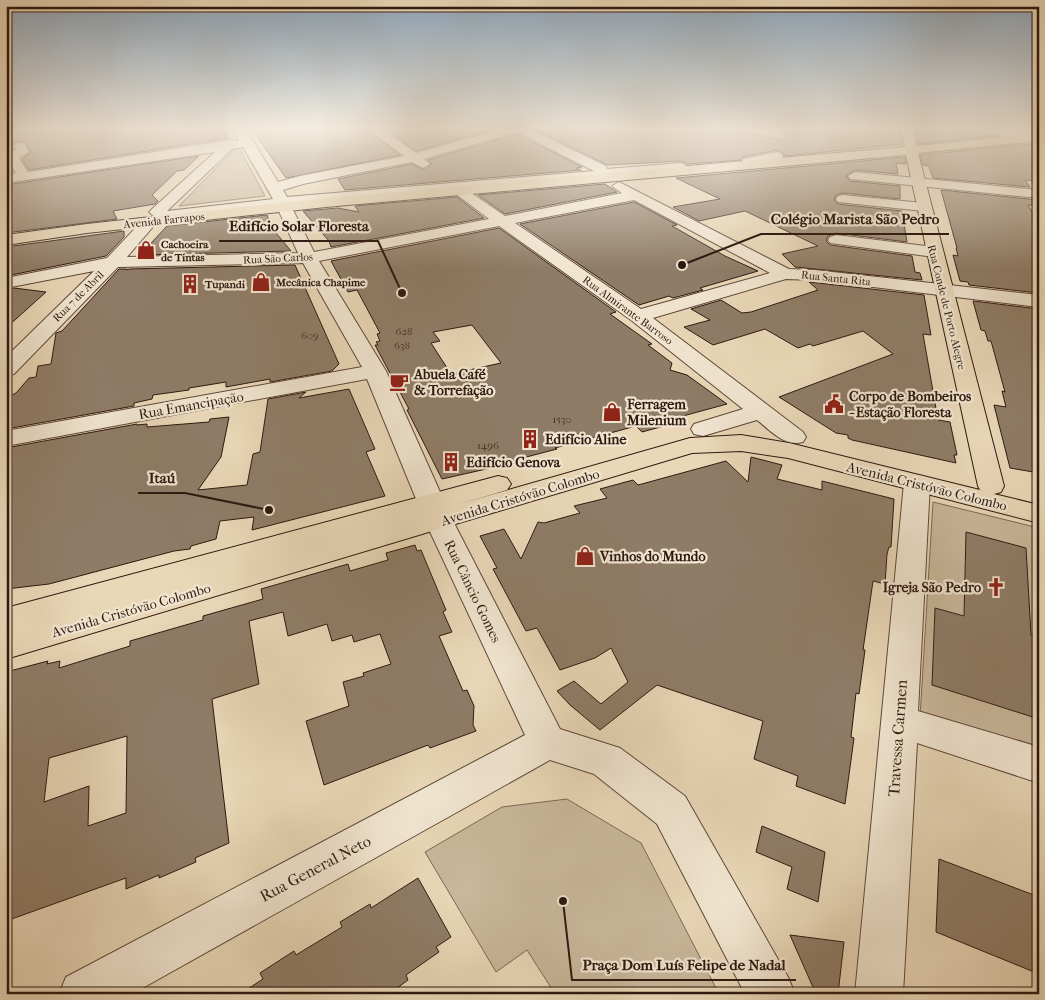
<svg xmlns="http://www.w3.org/2000/svg" width="1045" height="1000" viewBox="0 0 1045 1000" font-family="'IM FELL French Canon',serif">
<style>
.green{fill:#c9b79b;stroke:#7c6856}
.building{fill:#8f7c67;stroke:#2e1911;fill-rule:evenodd}
.lines{fill:none;stroke-linecap:round;stroke-linejoin:round}
.minor-casing{stroke:#5d483a;stroke-width:2}
.major-casing{stroke:#2e1911;stroke-width:2}
.minor{fill:#f1e5d0;fill-rule:evenodd}
.major{fill:#e9d7b7;fill-rule:evenodd}
.labels{text-anchor:middle;stroke-width:4.5;stroke-linejoin:round;paint-order:stroke}
.far-street-label{font-size:11px;fill:#2e1911;stroke:#f1e5d0}
.far-poi-label{font-size:11px;font-weight:bold;fill:#2e1911;stroke:#f1e5d0;text-anchor:start}
.number-label{font-size:11px;fill:#463226}
.poi-label{font-size:14px;font-weight:bold;fill:#2e1911;stroke:#f1e5d0;text-anchor:start}
.street-label{font-size:14px;fill:#2e1911;stroke:#f1e5d0}
.near-street-label{font-size:16px;fill:#2e1911;stroke:#f1e5d0}
.leader{fill:none;stroke:#2e1911;stroke-width:2}
.callout-dot{fill:#2e1911;stroke:#f1e5d0;stroke-width:2}
.callout-label{font-size:15px;text-anchor:middle;font-weight:bold;fill:#2e1911;stroke:#f1e5d0;stroke-width:4.5;stroke-linejoin:round;paint-order:stroke}
</style>
<rect width="100%" height="100%" fill="#e9d7b7"/>
<filter id="stains"><feTurbulence type="fractalNoise" baseFrequency=".004" numOctaves="4"/><feColorMatrix values="0 0 0 0 .2 0 0 0 0 .09 0 0 0 0 .02 0 0 0 .5 -.17"/></filter>
<radialGradient id="worn" r=".72"><stop offset=".6" stop-color="#630" stop-opacity="0"/><stop offset="1" stop-color="#630" stop-opacity=".3"/></radialGradient>
<path class="green" d="M238,146l27,50 -86,10z
M933,502l106,26v229l-119,-40z
M567,799l74,44 78,151h-164l-28,-44 -31,22 -71,-120 77,-45z"/>
<path class="building" d="M6,128h81l4,5 44,-5h92l1,10 -199,32 -7,-11 9,-7 -5,-10 -10,-1 -4,4 1,4 -7,3z
M251,128h114l35,27 -114,23z
M384,128h114l-82,23z
M531,128h73l4,2 8,-2 7,4 11,-4h93l57,12 4,-12h110l5,16 -118,12 -4,-5 -4,-1 -34,7 -2,3 -54,4 -6,-3 -73,4z
M914,128h45l5,4 26,4 -72,8z
M517,134l65,33 -6,1 5,2 -236,20 -7,-11 74,-15 12,6 8,-6 -4,-4z
M1039,143v30h-2l2,8 -14,-1 5,7 -97,-9 -4,-12 -6,-1 -3,-10z
M199,156l-15,14 -7,1 -25,24 6,6 -3,3 -42,7 4,8 -111,14v-10l5,-1 -5,-10v-27z
M905,157l1,7 -10,-1 2,11 -43,-4 -9,6 4,5 50,5v13l-57,-6 -7,2 -2,5 4,4 64,7 5,31 -71,-9 -8,3 -2,5 4,4 82,11 3,16 5,1 2,7 -127,-13 -13,-13 36,-8 -73,-35 -46,10 -26,-14 47,-8 -44,-21z
M605,184l12,8 -112,22 -27,-19z
M941,190l97,10 1,6 -11,-1 11,18v59h-4l3,11 -69,-8 -1,-3 -8,-1 -7,-26 5,1 -2,-8h1z
M457,197l27,21 -153,29 -2,-6 -26,-30 35,-3 21,4 -4,-6z
M634,202l43,23 -5,1 53,30 33,15 -58,17 3,2 -30,8 -4,-2 -30,9 -119,-81z
M267,215l5,13 19,23 -151,4 27,-29z
M499,228l117,84 -6,2 42,30 -4,1 24,18 -2,7 17,5 40,29 -66,18 3,4 -22,6 -6,-6 -81,22 2,1 -46,12 2,2 -71,16 -35,-69 2,-1 -34,-64h3l-2,-3 4,-1 -3,-7 3,-1 -23,-43 -9,2 -17,-31zM472,325l29,38 -50,11 -20,-31 9,-2 -7,-9z
M124,231v6l-18,19 -100,20v-29z
M295,265l44,99 -7,7 -62,11v-3l-44,8v-5l-37,6v2l-36,5 -1,4 -18,4v3l-128,23v-25l3,-1 1,-7 6,-3 13,-15 7,-1 2,-11 13,-2 5,-31 6,-2 57,-62h8v1l2,-1z
M809,282l115,13 7,40 -8,-1 15,86 12,2 7,33h-3l2,8 -104,-23 -4,-2v-3l-12,-2 -57,-36 114,-43 -30,-23 -50,15 -3,-2 -12,4 -33,-19 -52,16 -29,-18 26,-7 -19,-11 30,-9 21,13 9,-1 67,-22z
M14,288l32,4 -40,36v-38z
M973,301l66,8v164l-29,-5 -16,-63 12,2 -4,-16 3,1 -14,-51h-3l-3,-10 -4,-1z
M349,389l26,60 -9,3 19,44 -133,34 2,-13 -34,4 -4,18 -25,7 -1,3 -16,2 -125,33 -43,5v-141l131,-24v1l10,-1v3l62,-5 1,-3 19,-2 -8,40 -23,33 49,-5 6,-31 7,-2 8,-53 38,-7 -7,6z
M751,457l31,8 -5,14 45,11v-9l72,18 -3,48h-2l-2,7 -2,30 -12,-3 -10,69h2l-6,44 -3,-1 -5,44 3,1 -9,66 -49,-18 2,-10 -44,-17 9,-38 -106,-36 -57,45 -30,-25 -13,-14 17,-10 27,23 27,-22 -17,-34 -16,10 -35,12 -23,-42 -11,3 -33,-62 4,-1 -17,-32 24,-7 17,30 17,-37 6,1 36,-10 -6,-7 33,-8 -7,-9 33,-9 5,5 88,-24 22,21z
M966,532l60,16 5,87 8,4v80l-107,-34 3,-77 29,8z
M415,545l2,6 4,-1 25,60 -3,2 9,20 -13,4 24,55 4,-1 7,16 -1,19 3,6 -46,17 -2,-3 -104,40 -18,-64 43,-15 -6,-24 21,-6 -1,-3 28,-9 -11,-30 -26,8 -2,-7 -20,6 -5,-17 -39,12 -5,-24 -34,9 10,63 -47,15 17,144 -34,15 1,4 -37,16v-3l-33,14v-11l-120,43v-249l42,-11 -1,3 13,-3 -1,7 71,-22v-5l73,-21v-4l60,-17 -2,-10 87,-25 2,7 38,-11 -2,-7zM127,736l-1,77 -38,13 1,-40 -45,16 5,-44z
M762,826l63,26 -7,50 -31,-13 5,-22 -36,-15z
M939,859l100,38v77l-103,-42z
M418,878l33,59 -15,10 3,5 -33,23 2,5 -19,14h-149l23,-15 -3,-6 34,-22 2,4 46,-28 -2,-5 30,-18 1,4z
M790,935l54,7 -6,52h-22z"/>
<g class="lines">
<g class="minor-casing">
<path id="minor" d="M233,128h12l33,54 22,-6 104,-20 -37,-28h14l35,25 89,-25h22l79,38 1,3 74,-6 7,4 -7,4 -214,19 38,26 117,-23 -10,-7 7,-4 170,87 26,1 224,25v12l-224,-27 -29,-1 -133,39 150,114 3,5 -3,5c-19,5 -32,-11 -46,-22l-54,16 -9,-2 -3,-5 3,-5 49,-15 -112,-89 -132,-94 -180,35 67,110 67,150 107,208 60,19 65,48 103,181 7,17h-50l-88,-170 -63,-50 -44,-14 -418,234h-73l7,-17 459,-242 -100,-214 -58,-142 -361,67v-15l356,-64 -59,-104 -185,4 -104,107 -8,1v-18l88,-86 -88,17v-10l101,-20 37,-39h10l3,3 -30,35 171,-4 -21,-46 -115,14 -5,-2 -8,-7 3,-3 63,-57 -209,31v-8l10,-2 -10,-16 2,-4 8,-3 -2,-4 2,-3h8l5,9 -10,6 9,14 202,-32 9,1zM517,132l77,39 -307,26 -4,-7 20,-6 109,-22 11,6 7,-4 -6,-5zM243,147l30,52 -106,12 65,-62zM452,191l37,28 -175,33 -23,-46zM634,200l136,73 -129,36 -126,-86z
M900,128h12l4,17 -2,3h-8z
M961,128c15,0 49,-4 59,6l-6,4c-11,-3 -47,-5 -53,-10z
M777,152l4,1 2,3 -2,3 -33,7 -6,-4 1,-3z
M855,172l184,18v8l-189,-19 -2,-3z
M843,195l80,8 5,1 2,3 -2,3 -5,1 -85,-9 -2,-3 2,-3z
M836,235l98,12 6,1 2,4 -2,4 -6,1 -104,-14 -2,-3 2,-3z
M917,475l9,2 4,6 -12,228 121,36v36l-122,-40 -14,251h-48l49,-511 4,-6z"/>
</g>
<g class="major-casing">
<path id="major" d="M1039,133v8l-121,12 86,333 -3,6 -7,2 45,11v18l-251,-65 -47,-7 -49,2 -686,206v-51l492,-132 9,2 4,6 -4,6 -51,15 234,-67 51,-3 48,8 191,47 -2,-4 -72,-331 -580,52 -239,26 -81,12v-10l81,-11 239,-26 578,-51 2,-5h8l2,4z"/>
</g>
<use href="#minor" class="minor"/>
<use href="#major" class="major"/>
</g>
<linearGradient id="sky" x2="0" y2="1"><stop stop-color="#8fa8be"/><stop offset="0.48" stop-color="#f5eddf"/><stop offset="1" stop-color="#f5eddf" stop-opacity="0"/></linearGradient>
<rect width="1045" height="268" fill="url(#sky)"/>
<defs>
<g id="shop-bare" transform="scale(1.5)"><path d="M-5-2.5h2.3a2.7 3.5 0 0 1 5.4 0H5L5.5 6h-11ZM-1.5-2.5h3a1.5 2.3 0 0 0-3 0Z" fill="#8f2418" stroke="#f1e5d0" stroke-width="2.5" paint-order="stroke"/></g>
<g id="building-bare" transform="scale(1.5)"><path d="M-4-6H4V6H1V3H-1V6H-4ZM-2.5-4.3h1.7v1.8h-1.7ZM.8-4.3h1.7v1.8H.8ZM-2.5-1h1.7V.8h-1.7ZM.8-1h1.7V.8H.8Z" fill="#8f2418" stroke="#f1e5d0" stroke-width="2.5" paint-order="stroke"/></g>
<g id="cafe-bare" transform="scale(1.5)"><path d="M-5.5-4.5H6V0H3Q3 3.5 0 3.5H-2.5Q-5.5 3.5-5.5 0ZM3-3.2v2h1.7v-2ZM-6 4.5H4V6H-6Z" fill="#8f2418" stroke="#f1e5d0" stroke-width="2.5" paint-order="stroke"/></g>
<g id="civic-bare" transform="scale(1.5)"><path d="M-.6-6.5H3V-4.5H.6V-3L4-1V1h2V6H-6V1h2V-1L-.6-3ZM-1.2 2.5V6h2.4V2.5Z" fill="#8f2418" stroke="#f1e5d0" stroke-width="2.5" paint-order="stroke"/></g>
<g id="church-bare" transform="scale(1.5)"><path d="M-1.2-6h2.4v3.5h3.3v2.4h-3.3V6h-2.4V-.1h-3.3v-2.4h3.3Z" fill="#8f2418" stroke="#f1e5d0" stroke-width="2.5" paint-order="stroke"/></g>
</defs>
<g fill-rule="evenodd">
<use href="#shop-bare" x="146" y="250"/>
<use href="#shop-bare" x="261" y="282"/>
<use href="#building-bare" x="190" y="284"/>
<use href="#cafe-bare" x="399" y="382"/>
<use href="#civic-bare" x="834" y="404"/>
<use href="#shop-bare" x="612" y="412"/>
<use href="#building-bare" x="530" y="439"/>
<use href="#building-bare" x="451" y="462"/>
<use href="#shop-bare" x="585" y="556"/>
<use href="#church-bare" x="996" y="587"/>
</g>
<g class="labels">
<g class="far-street-label">
<text transform="translate(164 220) rotate(-6)" y="4">Avenida Farrapos</text>
<text transform="translate(278 258) rotate(-3)" y="4">Rua São Carlos</text>
<text transform="translate(836 278) rotate(6)" y="4">Rua Santa Rita</text>
<text transform="translate(78 296) rotate(-45)" y="4">Rua 7 de Abril</text>
<text transform="translate(947 307) rotate(76)" y="4">Rua Conde de Porto Alegre</text>
<text transform="translate(628 310) rotate(36)" y="4">Rua Almirante Barroso</text>
</g>
<g class="far-poi-label">
<text x="161" y="248">Cachoeira<tspan x="161" dy="13">de Tintas</tspan></text>
<text x="276" y="286">Mecânica Chapime</text>
<text x="205" y="288">Tupandi</text>
</g>
<g class="number-label">
<text x="404" y="335">628</text>
<text x="310" y="339">609</text>
<text x="402" y="349">638</text>
<text x="562" y="423">1530</text>
<text x="488" y="449">1496</text>
</g>
<g class="poi-label">
<text x="414" y="379">Abuela Café<tspan x="414" dy="16">&amp; Torrefação</tspan></text>
<text x="849" y="401">Corpo de Bombeiros<tspan x="849" dy="16">- Estação Floresta</tspan></text>
<text x="627" y="409">Ferragem<tspan x="627" dy="16">Milenium</tspan></text>
<text x="545" y="444">Edifício Aline</text>
<text x="466" y="467">Edifício Genova</text>
<text x="600" y="561">Vinhos do Mundo</text>
<text x="981" y="592" text-anchor="end">Igreja São Pedro</text>
</g>
<g class="street-label">
<text transform="translate(191 405) rotate(-10)" y="5">Rua Emancipação</text>
<text transform="translate(927 486) rotate(14)" y="5">Avenida Cristóvão Colombo</text>
<text transform="translate(520 497) rotate(-17)" y="5">Avenida Cristóvão Colombo</text>
<text transform="translate(473 591) rotate(64)" y="5">Rua Câncio Gomes</text>
<text transform="translate(131 610) rotate(-16)" y="5">Avenida Cristóvão Colombo</text>
</g>
<g class="near-street-label">
<text transform="translate(897 738) rotate(-86)" y="6">Travessa Carmen</text>
<text transform="translate(315 868) rotate(-28)" y="6">Rua General Neto</text>
</g>
</g>
<path class="leader" d="M682 265L761 234H949M402 293L378 241H219M269 510L185 493H138M563 901L572 980H796"/>
<g class="callout-dot">
<circle cx="682" cy="265" r="5"/>
<circle cx="402" cy="293" r="5"/>
<circle cx="269" cy="510" r="5"/>
<circle cx="563" cy="901" r="5"/>
</g>
<g class="callout-label">
<text x="855" y="224">Colégio Marista São Pedro</text>
<text x="299" y="231">Edifício Solar Floresta</text>
<text x="162" y="483">Itaú</text>
<text x="684" y="970">Praça Dom Luís Felipe de Nadal</text>
</g>
<rect width="1045" height="1000" fill="none" stroke="#e9d7b7" stroke-width="25"/>
<rect x="8" y="8" width="1030" height="985" fill="none" stroke="#2e1911" stroke-width="2.5"/>
<rect x="12" y="12" width="1020" height="975" fill="none" stroke="#2e1911"/>
<rect width="100%" height="100%" filter="url(#stains)"/>
<rect width="100%" height="100%" fill="url(#worn)"/>
</svg>
